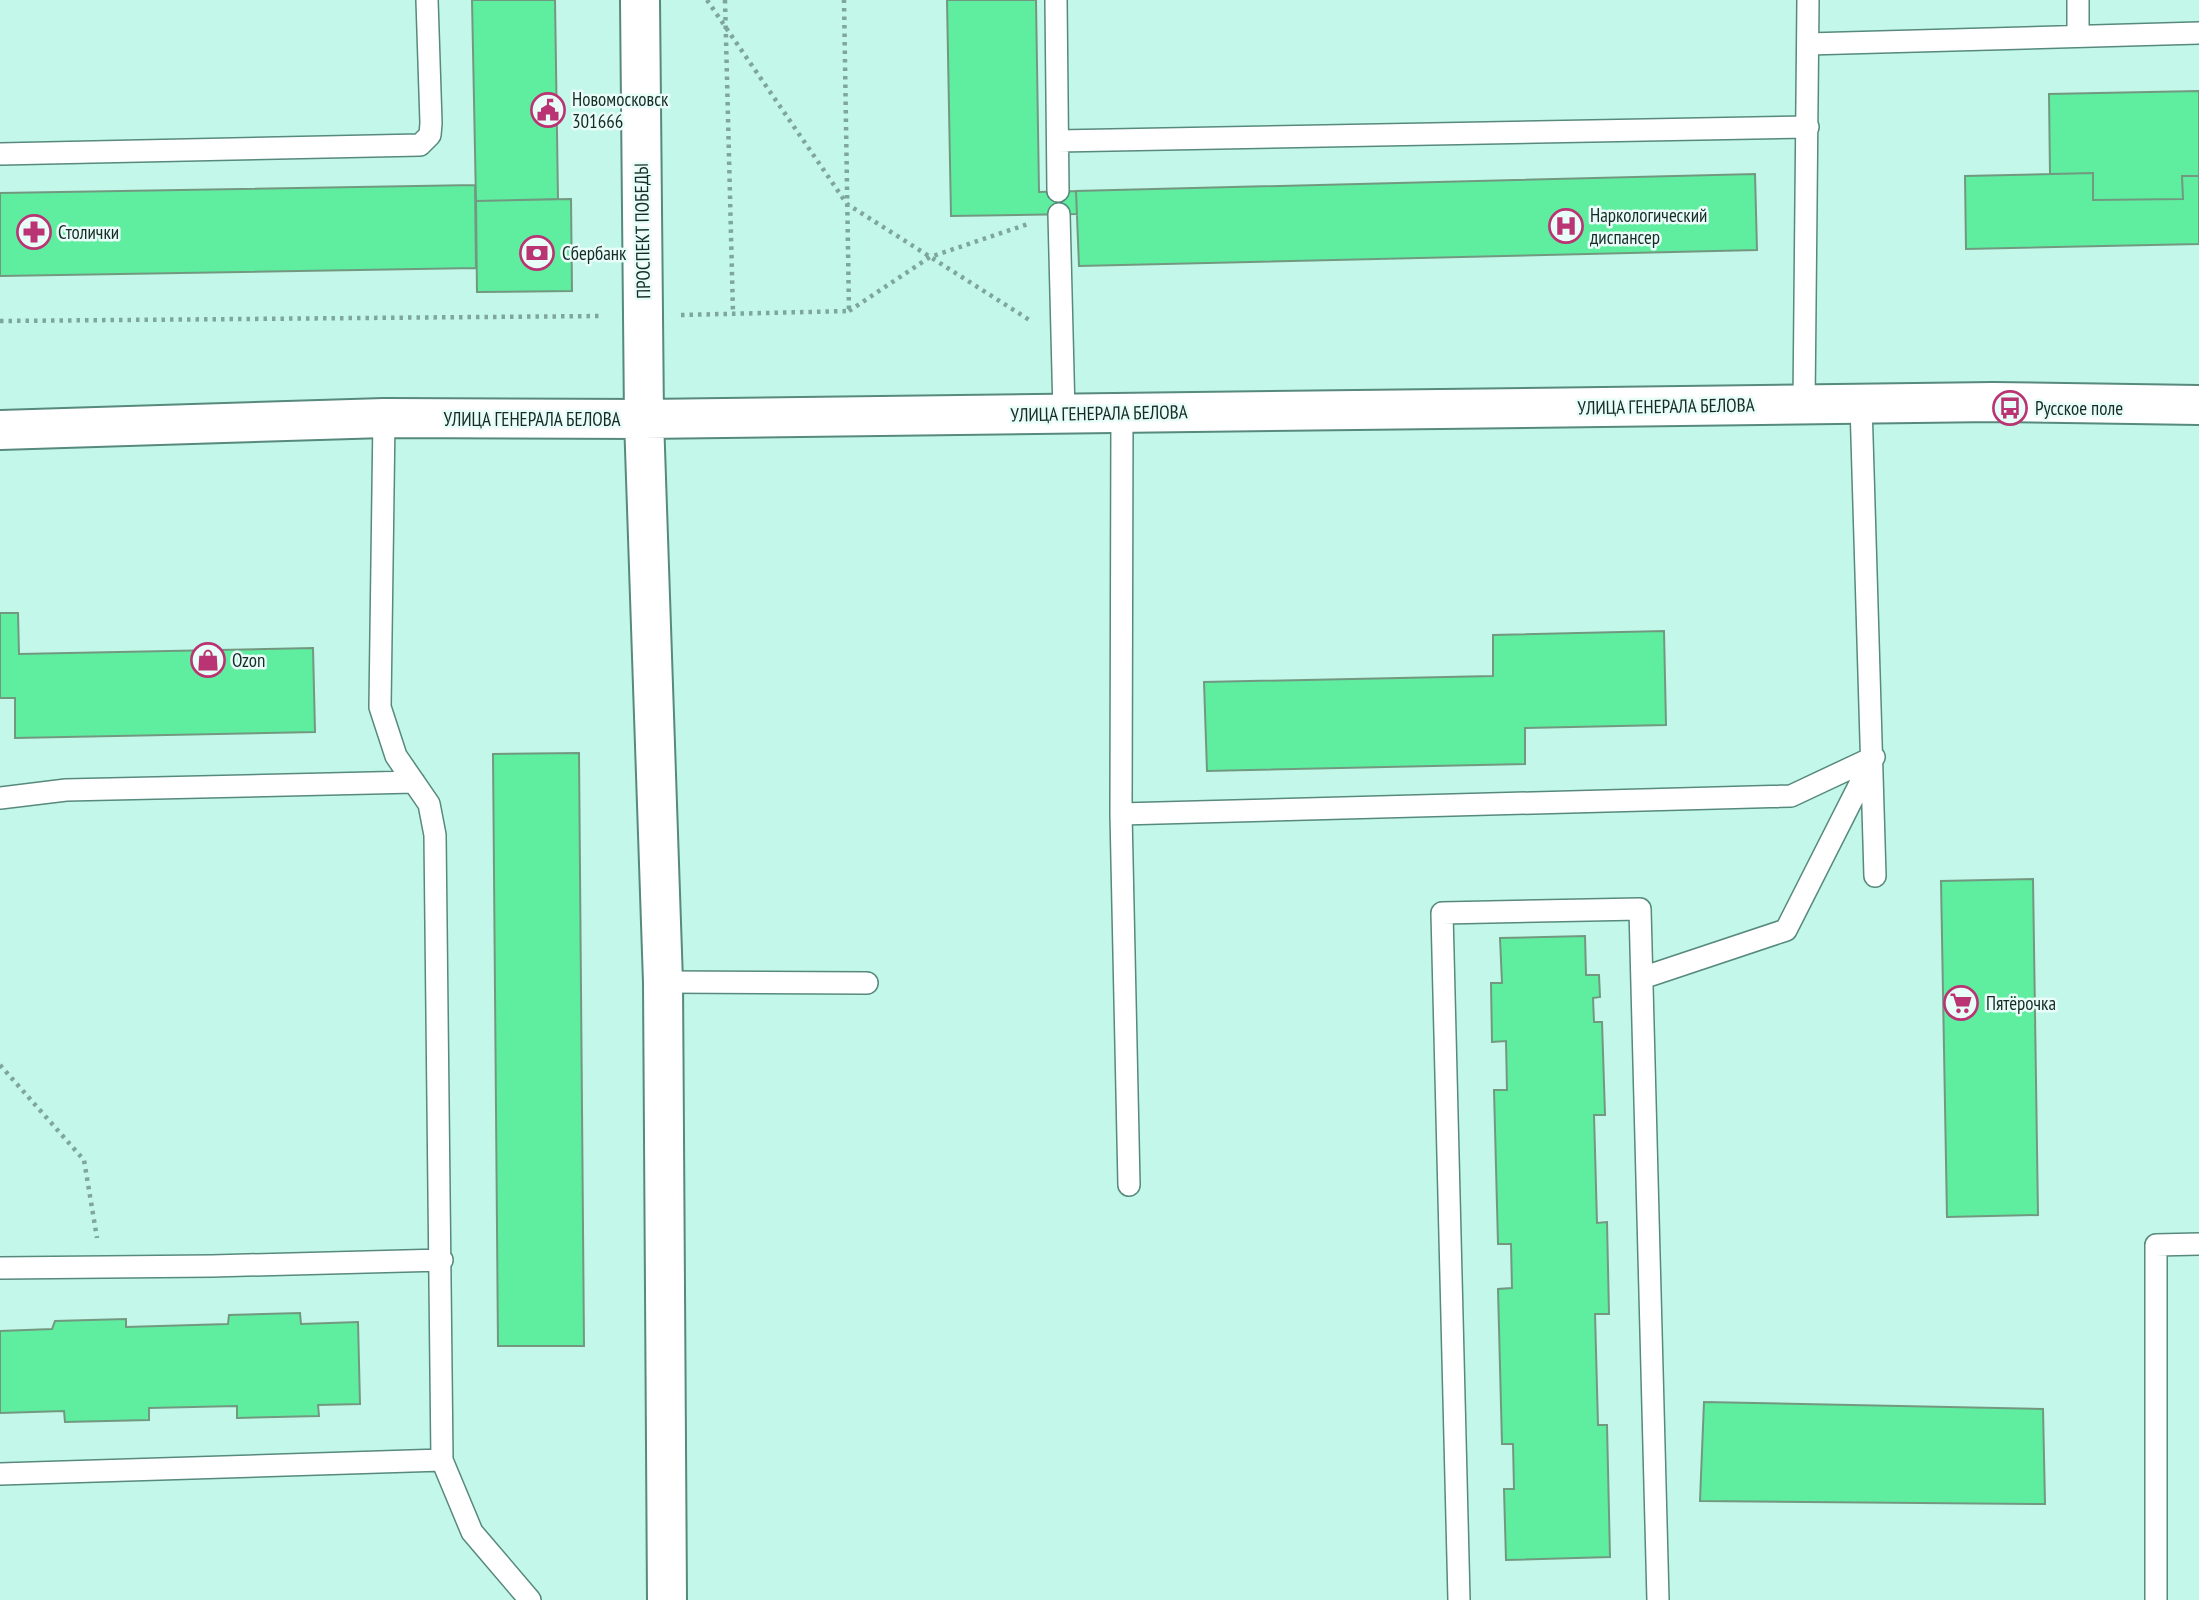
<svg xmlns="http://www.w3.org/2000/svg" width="2199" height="1600" viewBox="0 0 2199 1600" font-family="'PT Sans Narrow',sans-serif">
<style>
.building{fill:#5feea0;stroke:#729980;stroke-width:2}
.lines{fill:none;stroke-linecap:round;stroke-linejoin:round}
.lane-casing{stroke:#57897c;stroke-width:24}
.street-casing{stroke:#57897c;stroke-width:42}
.path{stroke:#7ea69c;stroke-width:4.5;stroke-dasharray:3.5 5;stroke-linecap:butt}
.lane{stroke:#fff;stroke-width:21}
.street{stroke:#fff;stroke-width:38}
.labels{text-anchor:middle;stroke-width:5;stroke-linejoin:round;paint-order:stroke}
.poi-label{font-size:19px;fill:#162b26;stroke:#e8fdf7;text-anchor:start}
.street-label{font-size:19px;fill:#162b26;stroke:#e8fdf7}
</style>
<rect width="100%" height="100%" fill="#c3f7e9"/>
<path class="building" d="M472,0h83l3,199 -82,2z
M947,0h89l3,192 37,-1 1,23 -126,2z
M2199,91v85h-17l1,23 -90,1v-27l-43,1 -1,-80z
M2093,173v27l90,-1 -1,-23h17v68l-233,5 -1,-73z
M1755,174l2,76 -678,16 -3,-75z
M475,185l1,83 -476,8v-83z
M571,199l1,92 -95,1 -1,-91z
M0,613h18l1,41 294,-6 2,84 -300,6v-40h-15z
M1664,631l2,94 -141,3v36l-318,7 -3,-89 289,-6v-41z
M579,753l5,593h-86l-5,-592z
M2033,879l5,336 -91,2 -6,-336z
M1585,936l1,39h13l1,22 -7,1 1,24h8l3,93h-11l3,108 10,-1 2,92h-14l3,111h9l3,132 -104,3 -2,-71h10l-1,-45h-11l-4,-155 14,-1 -1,-44h-13l-4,-154h13l-1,-49 -14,1 -1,-59h11l-2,-45z
M300,1313l1,11 57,-2 2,82 -42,1 1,11 -82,2v-12l-88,2v12l-84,2 -1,-11 -64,2v-82l52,-2 3,-8 71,-2v8l102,-3 1,-9z
M1704,1402l339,7 2,95 -345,-3z"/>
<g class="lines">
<g class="lane-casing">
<path id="lane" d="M1056,0l2,191
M2078,36v-36
M1808,44l391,-11
M1058,141l750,-14
M0,154l420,-9 10,-10 1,-12 -4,-123
M1059,214l5,199
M1804,404l4,-404
M1861,404l14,472
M1122,412l-1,402 670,-18 83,-39
M384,418l-4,289 16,49 33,48 6,31 7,625 30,72 58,68
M0,798l66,-8 348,-8
M1121,814l8,371
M1642,978l144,-48 85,-168
M663,982l204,1
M0,1268l212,-2 230,-6
M0,1474l442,-14
M1459,1600l-17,-687 198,-4 18,691
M2156,1600v-355l43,-1"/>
</g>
<g class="street-casing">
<path id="street" d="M640,0l4,419 19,563 4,618
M0,430l384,-12 260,1 1349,-17 206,3"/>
</g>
<path class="path" d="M707,0l140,204 184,117
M725,0l8,313
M849,311l81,-54 98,-33
M681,315l168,-4 -5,-311
M0,321l602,-5
M0,1065l84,95 13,78"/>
<use href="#lane" class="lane"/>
<use href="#street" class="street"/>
</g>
<defs>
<g id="civic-ring" transform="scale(1.75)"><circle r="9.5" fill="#e8fdf7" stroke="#ba3373" stroke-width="1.5"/><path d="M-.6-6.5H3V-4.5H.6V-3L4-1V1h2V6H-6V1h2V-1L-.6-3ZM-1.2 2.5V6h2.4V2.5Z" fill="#ba3373"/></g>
<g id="hospital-ring" transform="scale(1.75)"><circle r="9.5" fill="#e8fdf7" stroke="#ba3373" stroke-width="1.5"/><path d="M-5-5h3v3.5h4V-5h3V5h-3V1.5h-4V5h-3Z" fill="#ba3373"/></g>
<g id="pharmacy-ring" transform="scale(1.75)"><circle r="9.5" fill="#e8fdf7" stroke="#ba3373" stroke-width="1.5"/><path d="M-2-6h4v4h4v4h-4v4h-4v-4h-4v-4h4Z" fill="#ba3373"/></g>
<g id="bank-ring" transform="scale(1.75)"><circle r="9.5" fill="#e8fdf7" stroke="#ba3373" stroke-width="1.5"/><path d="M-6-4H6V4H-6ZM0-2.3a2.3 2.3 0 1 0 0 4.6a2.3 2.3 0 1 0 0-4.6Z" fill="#ba3373"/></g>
<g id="bus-ring" transform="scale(1.75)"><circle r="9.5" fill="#e8fdf7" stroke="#ba3373" stroke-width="1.5"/><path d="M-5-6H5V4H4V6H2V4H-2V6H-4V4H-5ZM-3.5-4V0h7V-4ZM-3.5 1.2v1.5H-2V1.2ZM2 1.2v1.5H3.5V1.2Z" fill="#ba3373"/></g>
<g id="shop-ring" transform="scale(1.75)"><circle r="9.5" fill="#e8fdf7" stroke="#ba3373" stroke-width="1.5"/><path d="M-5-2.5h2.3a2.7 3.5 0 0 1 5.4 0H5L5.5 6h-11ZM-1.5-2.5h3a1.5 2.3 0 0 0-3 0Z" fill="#ba3373"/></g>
<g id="supermarket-ring" transform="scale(1.75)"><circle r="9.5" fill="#e8fdf7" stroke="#ba3373" stroke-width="1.5"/><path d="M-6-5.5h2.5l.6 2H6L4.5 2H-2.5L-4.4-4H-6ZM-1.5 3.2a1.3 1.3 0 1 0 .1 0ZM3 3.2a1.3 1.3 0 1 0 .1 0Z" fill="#ba3373"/></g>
</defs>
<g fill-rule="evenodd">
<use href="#civic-ring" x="548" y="110"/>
<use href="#hospital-ring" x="1566" y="226"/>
<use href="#pharmacy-ring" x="34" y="232"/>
<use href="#bank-ring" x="537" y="253"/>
<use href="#bus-ring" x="2010" y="408"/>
<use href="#shop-ring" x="208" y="660"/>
<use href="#supermarket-ring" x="1961" y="1003"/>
</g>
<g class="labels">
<g class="poi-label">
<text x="572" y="106">Новомосковск<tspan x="572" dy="22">301666</tspan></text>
<text x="1590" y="222">Наркологический<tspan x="1590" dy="22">диспансер</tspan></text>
<text x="58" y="239">Столички</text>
<text x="562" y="260">Сбербанк</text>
<text x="2035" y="415">Русское поле</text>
<text x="232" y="667">Ozon</text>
<text x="1986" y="1010">Пятёрочка</text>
</g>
<g class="street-label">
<text transform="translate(642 231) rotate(-91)" y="7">ПРОСПЕКТ ПОБЕДЫ</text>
<text transform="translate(1666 406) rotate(-1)" y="7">УЛИЦА ГЕНЕРАЛА БЕЛОВА</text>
<text transform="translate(1099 413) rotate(-1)" y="7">УЛИЦА ГЕНЕРАЛА БЕЛОВА</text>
<text x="532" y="426">УЛИЦА ГЕНЕРАЛА БЕЛОВА</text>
</g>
</g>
</svg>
